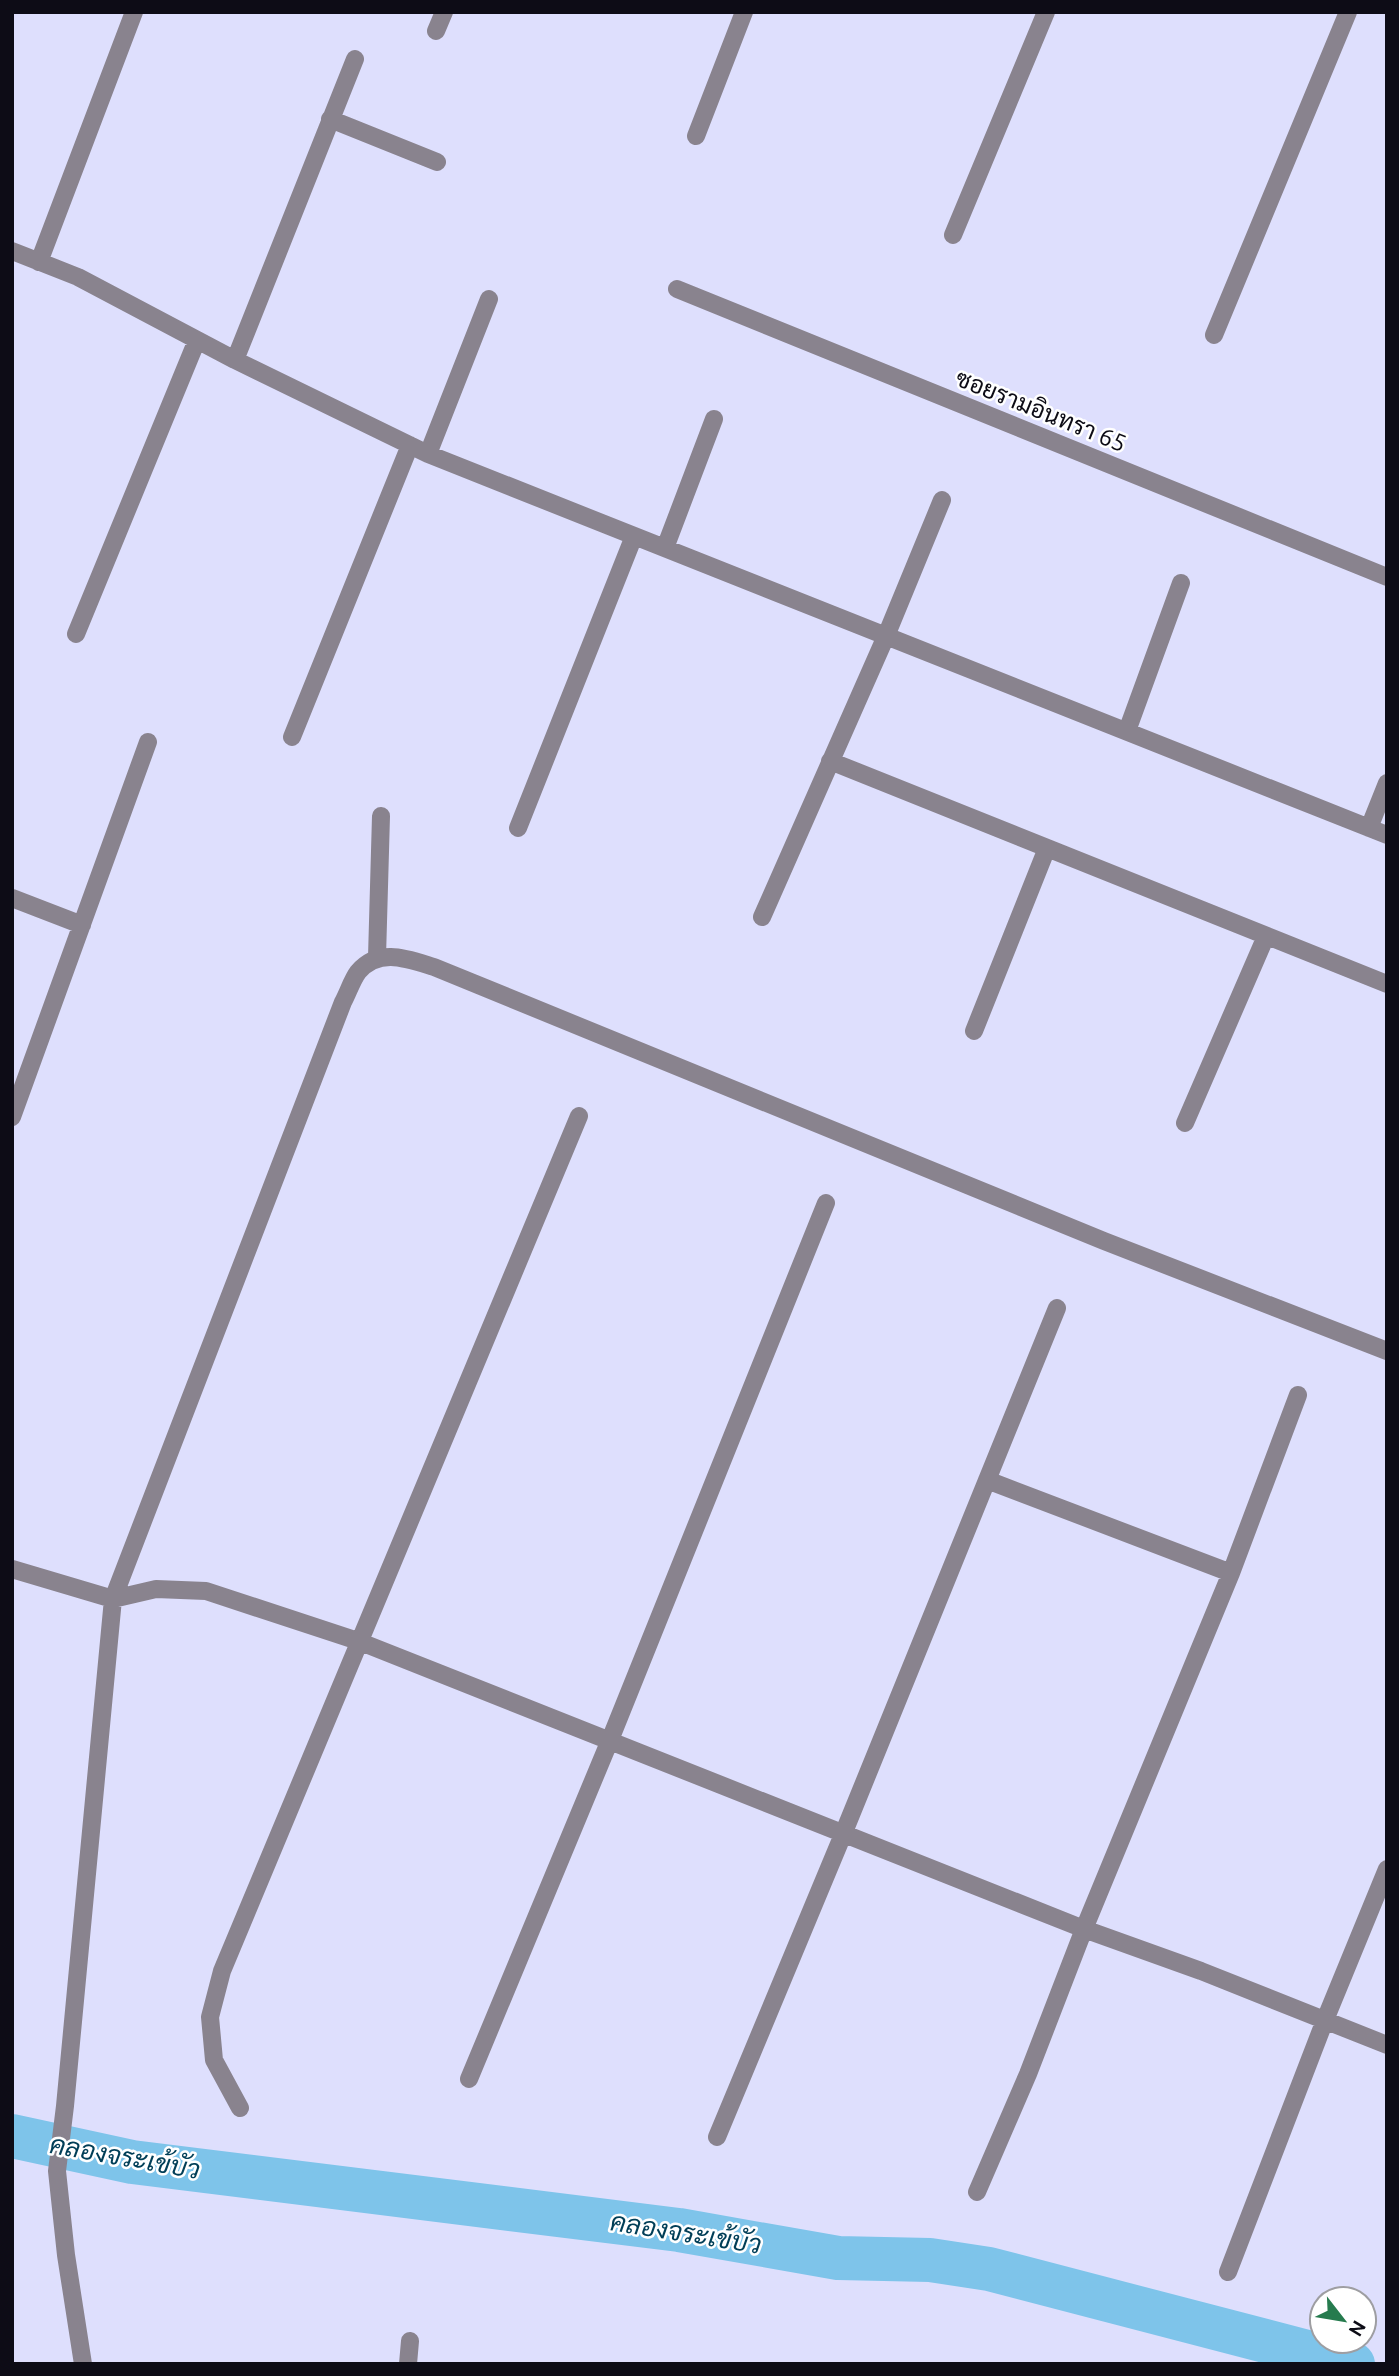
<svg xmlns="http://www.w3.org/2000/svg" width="1399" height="2376" viewBox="0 0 1399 2376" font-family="Ubuntu,Sarabun,sans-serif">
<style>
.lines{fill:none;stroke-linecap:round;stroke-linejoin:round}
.canal{stroke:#7ec4ea;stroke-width:44}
.street{stroke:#89838e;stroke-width:18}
.labels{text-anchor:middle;stroke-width:5;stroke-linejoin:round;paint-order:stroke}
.street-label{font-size:24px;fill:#0d0c16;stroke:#fff}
.water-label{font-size:26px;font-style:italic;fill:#003e57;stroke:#fff}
</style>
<rect width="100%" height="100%" fill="#dedffd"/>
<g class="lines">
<path class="canal" d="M12,2136l120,26 547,68 159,28 92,2 59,9 364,95"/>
<path class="street" d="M436,31l8,-19
M330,119l107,43
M696,136l48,-124
M953,235l93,-223
M12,251l66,26 157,83 193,94 959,381
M39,262l95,-250
M677,289l710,288
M1214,335l134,-323
M235,360l120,-301
M428,454l61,-155
M665,548l49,-129
M76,634l121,-294
M1127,731l54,-148
M292,737l118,-292
M830,761l557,223
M518,828l116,-292
M1369,828l18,-45
M12,898l70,27
M762,917l124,-281 56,-136
M377,957l4,-141
M974,1031l73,-183
M12,1117l136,-375
M1185,1123l81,-187
M987,1480l244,93
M12,1569l101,30 43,-10 50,2 152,50 726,288 117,42 186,74
M469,2079l141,-339 216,-537
M240,2108l-26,-48 -4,-43 12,-46 357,-855
M717,2137l127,-305 213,-524
M977,2192l51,-118 56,-145 147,-356 67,-178
M1228,2272l97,-252 62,-151
M83,2364l-17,-109 -9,-84 8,-65 48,-507 230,-597c5,-9 9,-22 15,-30 21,-25 50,-13 76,-5l670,274 283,110
M408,2364l2,-23"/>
</g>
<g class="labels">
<g class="street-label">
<text transform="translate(1041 411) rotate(22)" y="8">ซอยรามอินทรา 65</text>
</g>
<g class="water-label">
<text transform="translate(125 2157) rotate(10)" y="9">คลองจระเข้บัว</text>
<text transform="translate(686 2233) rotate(9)" y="9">คลองจระเข้บัว</text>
</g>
</g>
<rect width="1399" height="2376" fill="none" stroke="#0d0c16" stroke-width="28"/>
<g transform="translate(1343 2320) rotate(121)"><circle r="33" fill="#ffffff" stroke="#9e9ea2" stroke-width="2"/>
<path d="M0-5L12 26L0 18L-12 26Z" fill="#267b4e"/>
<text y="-10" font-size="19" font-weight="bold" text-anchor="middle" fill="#0d0c16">N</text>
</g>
</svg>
